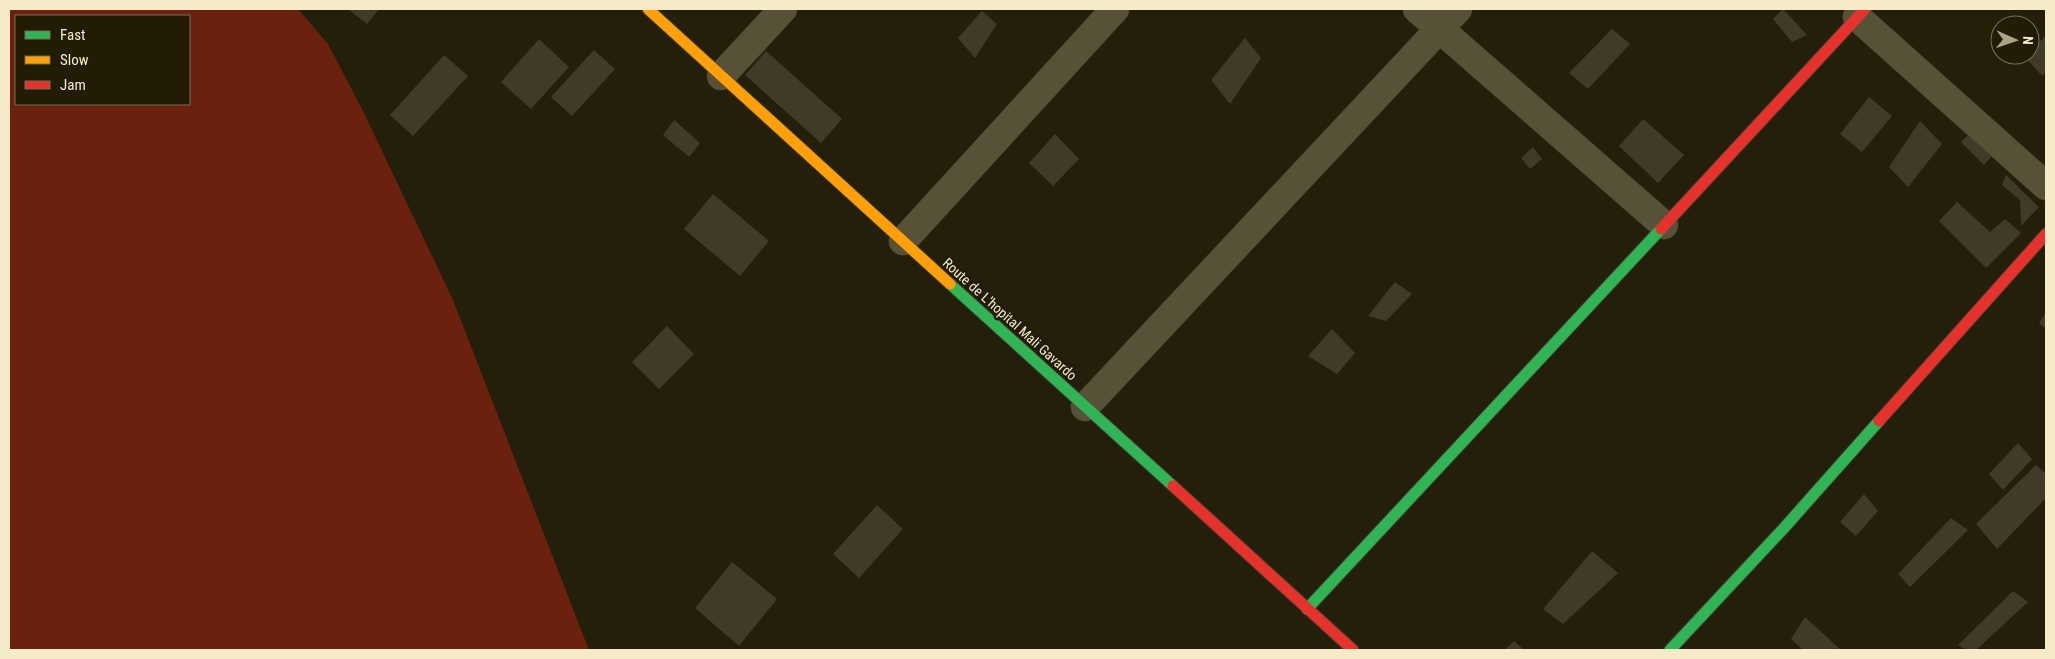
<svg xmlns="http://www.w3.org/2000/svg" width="2055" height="659" viewBox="0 0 2055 659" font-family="'Roboto Condensed',sans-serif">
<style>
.green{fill:#6b210d;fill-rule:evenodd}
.building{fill:#403b29}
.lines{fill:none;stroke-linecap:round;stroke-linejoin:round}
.street-casing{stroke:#403c2b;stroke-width:29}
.fast-casing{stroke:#403c2b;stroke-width:13}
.slow-casing{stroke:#403c2b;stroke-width:13}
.jam-casing{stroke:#403c2b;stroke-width:13}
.street{stroke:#565137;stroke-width:28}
.fast{stroke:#30b455;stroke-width:11}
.slow{stroke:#ff9f0a;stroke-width:11}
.jam{stroke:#e5322d;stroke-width:11}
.labels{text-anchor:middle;stroke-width:5;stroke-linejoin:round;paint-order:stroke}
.street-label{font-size:14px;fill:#f5ebc8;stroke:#221c06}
</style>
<rect width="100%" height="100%" fill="#241f0a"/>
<path class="green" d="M9,9h289l30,35 35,67 90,189 136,350h-580zM16,16h173v88h-173z"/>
<path class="building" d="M348,9h31l-12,15z
M1783,9l24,26 -15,7 -19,-23z
M982,11l15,13 -22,34 -17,-20z
M1612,29l18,15 -42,45 -19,-16z
M2046,35v37l-4,4 -17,-19 5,-2v-3z
M1245,38l16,20 -31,46 -19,-24z
M539,39l30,28 -38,42 -30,-27z
M594,50l21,19 -43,47 -21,-19z
M766,51l76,68 -21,24 -76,-68z
M444,55l24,21 -55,60 -23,-21z
M1869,97l23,19 -30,36 -22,-18z
M1643,119l41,36 -26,28 -39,-37z
M674,120l26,23 -11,14 -26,-22z
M1920,121l22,23 -34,43 -19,-20z
M1971,132l22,23 -9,10 -23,-23z
M1055,134l24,25 -26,27 -24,-23z
M1533,147l9,12 -12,10 -9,-11z
M2006,175l33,32 -18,19 -1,-26 -18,-15z
M713,194l56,47 -29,35 -56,-47z
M1957,202l33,30 15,-13 16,14 -35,35 -47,-47z
M1395,282l17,12 -26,27 -18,-5z
M2046,312v17l-7,-6z
M667,326l27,28 -35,35 -27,-27z
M1332,329l23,24 -18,21 -29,-18z
M2018,443l14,16 -29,31 -14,-16z
M2036,465l10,9v24l-49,51 -21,-25z
M1864,494l14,17 -22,25 -16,-14z
M877,505l26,24 -44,49 -26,-24z
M1951,518l17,12 -58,57 -12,-13z
M1592,551l26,22 -55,51 -20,-15z
M732,562l45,37 -38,47 -44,-38z
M2013,591l15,11 -52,48h-10l-8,-5z
M1805,617l36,33h-38l-12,-11z
M1514,641l10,9h-19z"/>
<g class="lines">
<g class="street-casing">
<path id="street" d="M1417,9l247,216
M1857,17l189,169
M721,76l62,-67
M903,241l212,-232
M1085,407l373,-398"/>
</g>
<g class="fast-casing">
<path id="fast" d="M950,284l223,202
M1307,609l354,-380
M1670,650l114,-122 95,-107"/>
</g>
<g class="slow-casing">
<path id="slow" d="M648,9l302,275"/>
</g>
<g class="jam-casing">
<path id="jam" d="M1661,229l204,-220
M1879,421l167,-187
M1173,486l180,164"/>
</g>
<use href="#street" class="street"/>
<use href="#fast" class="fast"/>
<use href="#slow" class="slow"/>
<use href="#jam" class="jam"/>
</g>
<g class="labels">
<g class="street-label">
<text transform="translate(1010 319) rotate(42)" y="5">Route de L'hopital Mali Gavardo</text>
</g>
</g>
<rect width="2055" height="659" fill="none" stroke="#f5ebc8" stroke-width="20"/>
<rect x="15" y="15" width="175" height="90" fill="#221c06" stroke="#766f54"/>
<rect x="25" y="31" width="25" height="8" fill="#30b455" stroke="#766f54"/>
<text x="60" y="40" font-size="15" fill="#f5ebc8">Fast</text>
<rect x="25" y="56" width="25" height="8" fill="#ff9f0a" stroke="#766f54"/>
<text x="60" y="65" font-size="15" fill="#f5ebc8">Slow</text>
<rect x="25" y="81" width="25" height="8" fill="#e5322d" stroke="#766f54"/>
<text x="60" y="90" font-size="15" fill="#f5ebc8">Jam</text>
<g transform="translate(2015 40) rotate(92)"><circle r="24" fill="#221c06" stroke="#766f54"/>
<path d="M0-4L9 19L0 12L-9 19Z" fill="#aca486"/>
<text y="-8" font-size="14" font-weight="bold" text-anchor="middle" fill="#f5ebc8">N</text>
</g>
</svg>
